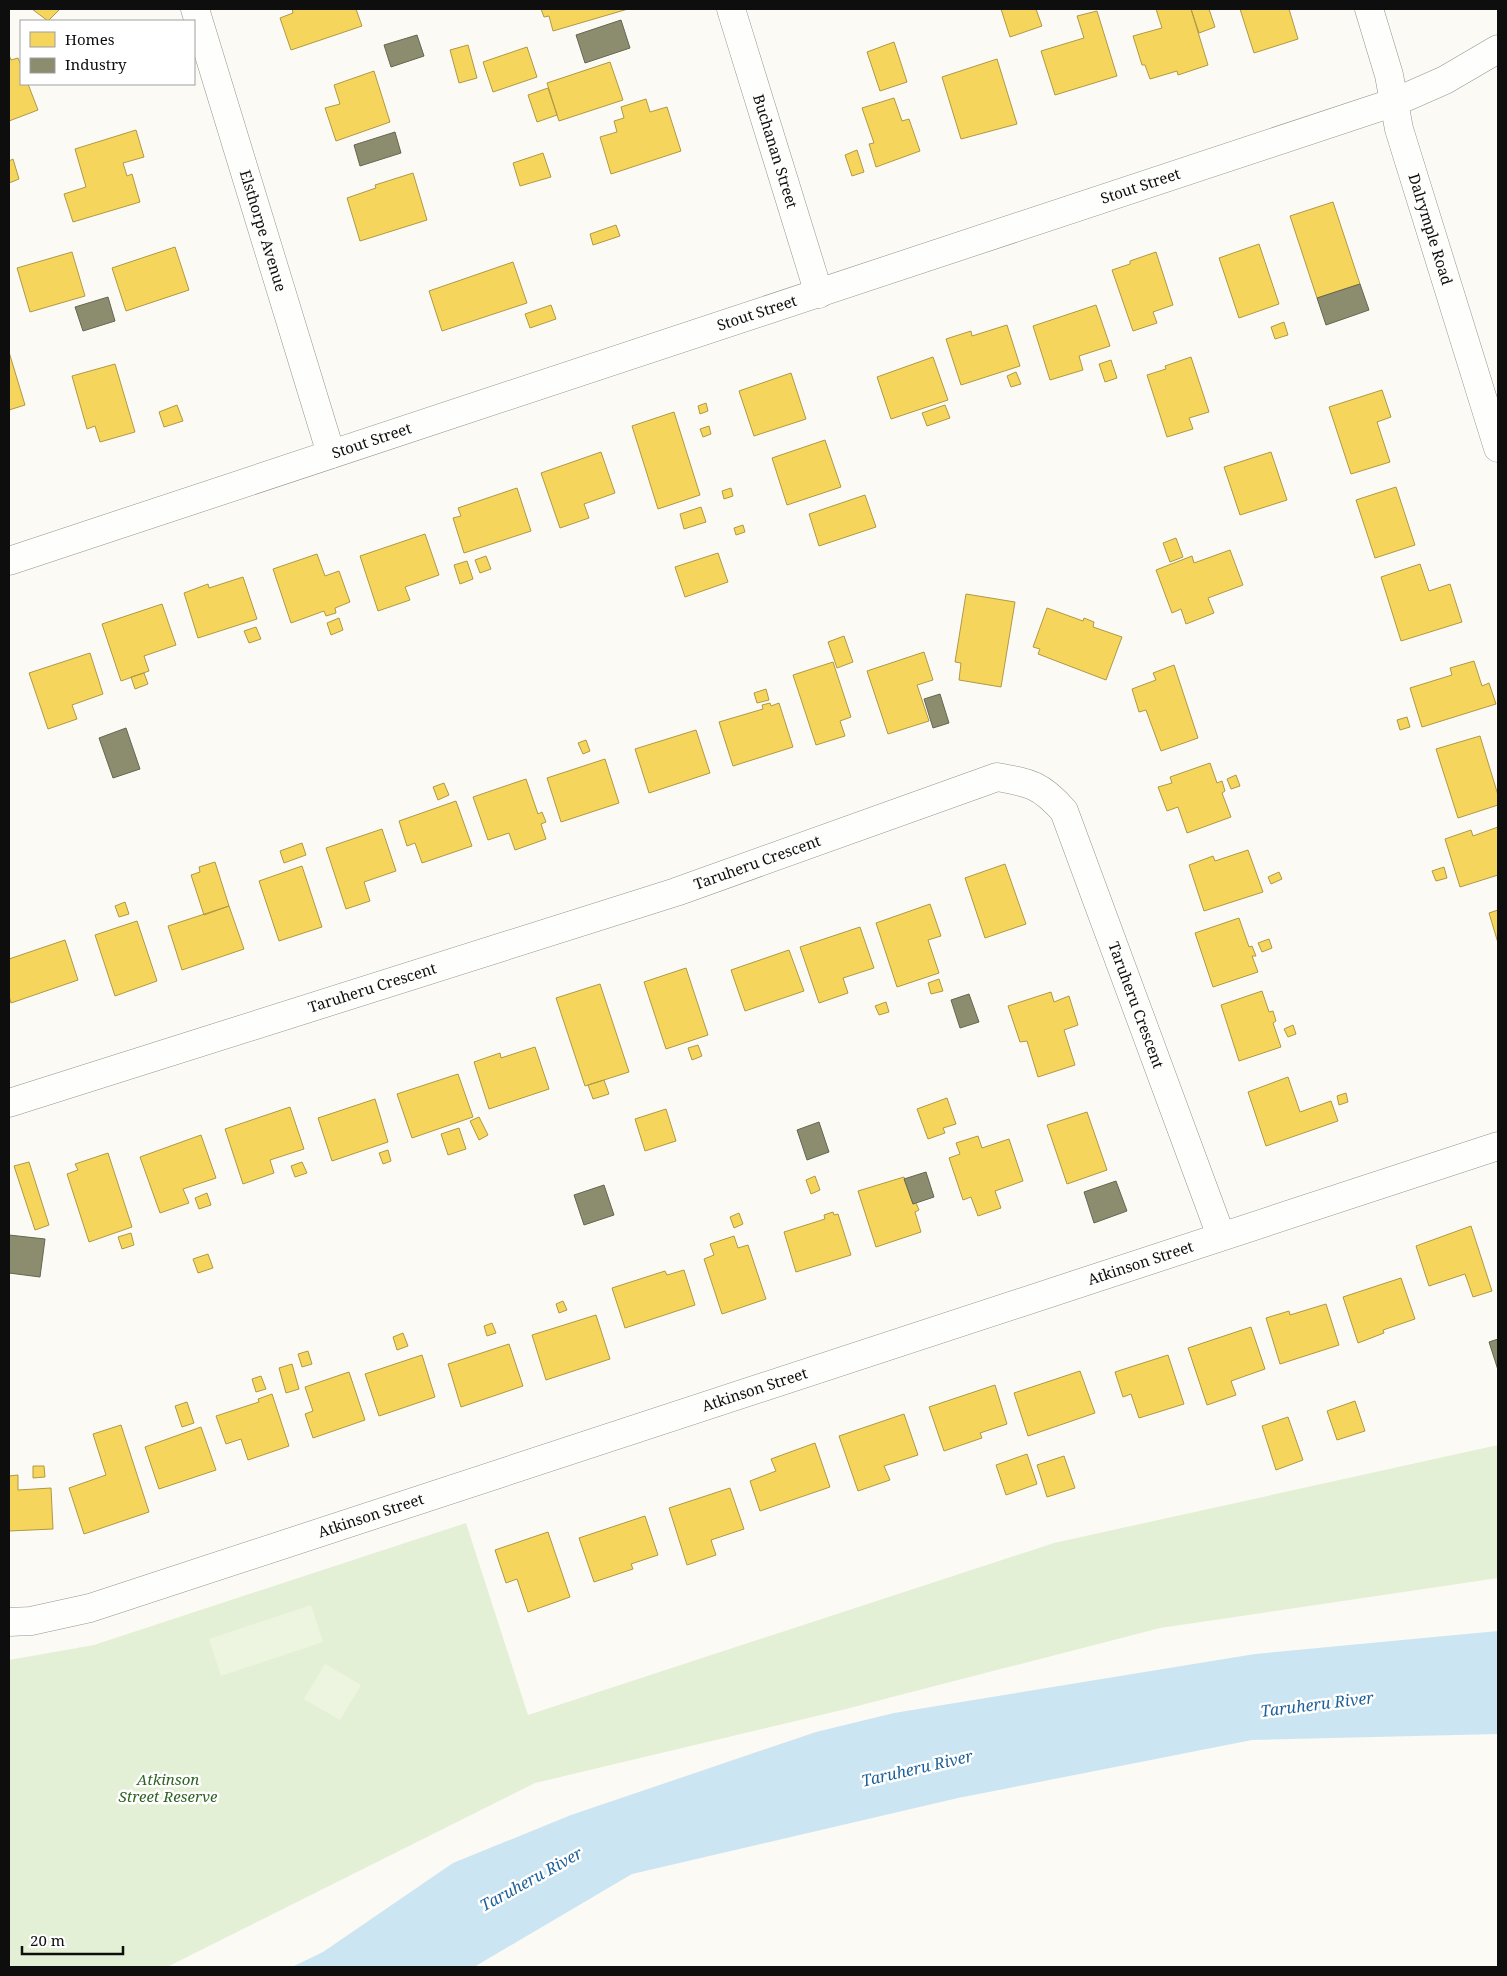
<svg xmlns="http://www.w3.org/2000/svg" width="1507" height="1976" viewBox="0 0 1507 1976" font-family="'Noto Serif',serif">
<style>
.green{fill:#e4f0d5}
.pitch{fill:#edf4df}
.water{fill:#cce5f3}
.homes{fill:#f6d55c;stroke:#b09945}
.industry{fill:#8c8c6e;stroke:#666651}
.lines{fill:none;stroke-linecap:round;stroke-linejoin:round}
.minor-casing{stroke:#959492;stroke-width:29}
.minor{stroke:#fefefd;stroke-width:28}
.labels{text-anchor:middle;stroke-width:5;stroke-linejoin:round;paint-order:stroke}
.street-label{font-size:15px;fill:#0e0e0e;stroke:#fff}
.park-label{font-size:15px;font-style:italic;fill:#2e6322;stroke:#fff}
.water-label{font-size:16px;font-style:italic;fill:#1e619a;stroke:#fff}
</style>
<rect width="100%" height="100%" fill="#fbfaf4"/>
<path class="green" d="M1498,1445v133l-338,50 -318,82 -307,73 -368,184h-158v-307l85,-15 372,-122 62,192 526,-172z"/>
<path class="pitch" d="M311,1605l12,37 -102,34 -12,-37z
M325,1664l36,21 -21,35 -36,-21z"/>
<path class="water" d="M1498,1631v103l-246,6 -294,58 -326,76 -158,93h-182l31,-15 130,-89 118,-48 245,-83 78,-19 361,-59z"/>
<path class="homes" d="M32,9h28l-12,12z
M292,9h64l6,17 -71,24 -11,-32 13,-5z
M541,9h87l-75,22 -4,-15 -5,1z
M1001,9h35l6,17 -32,11z
M1156,9h35l17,56 -30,10 -1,-4 -27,8 -5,-14h-3l-9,-29 29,-8z
M1191,9h18l6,18 -16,6z
M1240,9h49l9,30 -44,14z
M1097,11l20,65 -62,19 -14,-44 43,-13 -7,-22z
M894,42l13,40 -27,9 -13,-39z
M468,45l9,33 -18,5 -9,-33z
M527,47l10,30 -44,15 -10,-30z
M9,55l2,5 7,-2 3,7v19h7l10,26 -29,11z
M997,59l20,65 -56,15 -19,-62z
M610,62l13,38 -64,21 -12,-38z
M374,71l16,51 -54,19 -11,-33 15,-4 -6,-19z
M548,88l9,27 -20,7 -9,-27z
M894,98l8,23 7,-2 11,32 -44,16 -7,-23 5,-1 -12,-35z
M646,99l4,13 17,-5 14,44 -70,23 -11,-37 17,-5 -3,-11 10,-3 -3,-11z
M136,130l8,27 -21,6 4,13 5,-2 8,28 -67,20 -9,-28 22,-7 -11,-38z
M857,150l7,22 -12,4 -7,-21z
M543,153l8,24 -31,9 -7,-23z
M13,159l6,20 -10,4v-22z
M413,173l14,47 -67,21 -13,-43 29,-10 -1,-3z
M1333,202l27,82 -43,14 -27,-82z
M616,225l4,11 -27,9 -3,-11z
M1259,244l20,60 -40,14 -20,-60z
M175,247l14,43 -63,21 -14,-43z
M72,252l13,44 -55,16 -13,-44z
M1156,252l17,53 -20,7 4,11 -24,8 -21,-61 18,-6v-3z
M513,262l14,41 -85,28 -13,-40z
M551,305l5,14 -26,9 -5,-14z
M1096,305l14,41 -31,10 4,14 -33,10 -17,-54z
M1284,322l4,13 -13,4 -4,-12z
M1007,325l13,41 -59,19 -15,-46 25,-8 1,5z
M9,352l16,53 -16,5z
M933,357l15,43 -57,19 -14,-42z
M1191,357l18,55 -20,6 4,11 -26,8 -20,-62 19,-6 -1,-3z
M1111,360l6,18 -12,4 -6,-18z
M115,364l20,68 -35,10 -5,-16 -8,3 -15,-53z
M1016,372l5,12 -10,3 -4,-11z
M791,373l15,46 -52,17 -15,-45z
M1382,390l9,27 -14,5 13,40 -39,12 -22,-67z
M706,403l2,8 -8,3 -2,-8z
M177,405l6,16 -19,6 -5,-15z
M945,405l5,13 -23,8 -5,-13z
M674,412l26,83 -42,14 -26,-83z
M709,426l2,8 -8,3 -3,-8z
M825,440l16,47 -54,18 -15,-47z
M601,452l14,41 -31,11 5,14 -29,10 -19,-55z
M1271,452l16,48 -47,15 -16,-48z
M1396,487l19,58 -40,13 -19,-58z
M517,488l14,43 -67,22 -11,-35 8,-2 -3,-8z
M731,488l2,8 -9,3 -2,-8z
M865,495l11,32 -57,19 -10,-32z
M701,507l5,15 -22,7 -4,-15z
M743,525l2,7 -9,3 -2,-7z
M425,534l14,41 -34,12 5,13 -32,11 -18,-55z
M1176,538l7,19 -13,5 -7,-19z
M1230,550l13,35 -35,13 6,15 -28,11 -5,-15 -9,4 -16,-43 36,-14 2,7z
M718,553l10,29 -43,15 -10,-30z
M317,554l8,22 14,-5 11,31 -15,6 1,5 -10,3 -2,-5 -33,12 -18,-54z
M486,556l5,13 -11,4 -5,-13z
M467,561l6,18 -13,5 -6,-19z
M1420,564l9,27 21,-7 12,38 -61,19 -20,-64z
M243,577l14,42 -59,19 -14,-45 24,-9 1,4z
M966,594l49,8 -14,85 -42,-7 2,-17 -6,-1z
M162,604l14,41 -32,11 5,15 -28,10 -19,-57z
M1047,608l36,13 1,-3 10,4 -1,5 29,10 -16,43 -68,-26 2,-5 -7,-2z
M339,618l4,12 -12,5 -4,-12z
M256,627l5,12 -12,4 -5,-12z
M844,636l9,26 -16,6 -9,-26z
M924,652l9,28 -16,5 12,36 -41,13 -21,-63z
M90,653l13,41 -31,11 5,14 -29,10 -19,-56z
M1474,661l8,25 7,-3 7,21 -74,23 -12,-39 42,-13 -2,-7z
M833,662l18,55 -11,4 5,15 -29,9 -23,-70z
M1174,665l24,73 -37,13 -15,-41 -7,2 -7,-23 24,-9 -3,-7z
M144,673l4,11 -13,5 -4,-12z
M766,689l3,11 -12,3 -3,-10z
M770,703l1,3 8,-3 14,44 -60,19 -14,-44 44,-13 -1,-4z
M1407,717l3,10 -10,3 -3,-10z
M696,730l14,43 -61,20 -14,-44z
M1480,736l18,59v10l-40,13 -22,-69z
M586,740l4,11 -7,3 -5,-11z
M605,759l14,44 -58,19 -14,-44z
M1210,763l7,20 5,-2 3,10 -3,2 9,24 -44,16 -9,-26 -11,4 -9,-24 14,-4 -2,-6z
M1236,775l4,11 -9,3 -4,-10z
M526,779l12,35 4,-2 4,10 -5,2 5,15 -31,11 -6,-17 -21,7 -15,-43z
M444,783l5,12 -11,5 -5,-13z
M456,801l16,45 -50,17 -7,-20 -8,3 -8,-25z
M1498,827v48l-38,12 -15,-48 26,-9 2,6z
M382,829l14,42 -32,11 6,19 -24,8 -20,-61z
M302,843l4,12 -22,8 -4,-12z
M1248,850l15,42 -59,19 -15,-46 24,-9 2,5z
M215,862l14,44 -25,9 -13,-40 9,-3 -1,-5z
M1005,864l21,60 -41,14 -20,-60z
M302,866l20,61 -43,14 -20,-60z
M1444,867l3,11 -11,3 -4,-10z
M1279,872l3,7 -11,5 -3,-7z
M125,902l4,12 -10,3 -4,-11z
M930,904l11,32 -13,4 11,33 -42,14 -21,-64z
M229,906l15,43 -62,21 -14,-44z
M1498,910v33l-9,-30z
M1239,918l10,29 3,-1 4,10h-4l6,16 -45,15 -18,-54z
M137,921l20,60 -42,15 -20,-61z
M860,927l14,41 -31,10 5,15 -29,10 -19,-56z
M1269,939l3,9 -10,4 -4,-9z
M65,940l13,40 -67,23 -2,-7v-37z
M789,950l15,41 -59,20 -14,-41z
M686,968l22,67 -42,14 -22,-67z
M939,979l4,12 -12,3 -3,-11z
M600,984l29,88 -44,14 -29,-88z
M1262,991l7,21 4,-1 3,10 -3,2 8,24 -42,14 -18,-56z
M1051,992l3,10 15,-6 9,29 -14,5 11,35 -37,12 -11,-36 -7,1 -12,-36z
M886,1002l3,10 -10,3 -4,-9z
M1293,1025l3,9 -8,3 -4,-8z
M698,1045l4,11 -10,4 -4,-12z
M535,1047l14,42 -60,20 -15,-47 26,-9 1,5z
M458,1074l15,43 -61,21 -15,-44z
M1288,1077l12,35 31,-11 7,20 -72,25 -18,-54z
M604,1080l5,14 -16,5 -5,-14z
M1346,1093l2,9 -9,3 -2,-9z
M947,1098l9,26 -13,4 2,5 -17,6 -11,-30z
M375,1099l13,43 -56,19 -14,-43z
M290,1107l14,42 -34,11 4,13 -31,11 -18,-55z
M666,1109l10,32 -31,10 -10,-32z
M1087,1112l20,58 -40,14 -20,-59z
M479,1117l9,18 -9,5 -9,-19z
M459,1128l7,21 -18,6 -7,-21z
M201,1135l15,43 -33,11 6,14 -29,10 -20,-56z
M978,1136l4,12 27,-9 14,42 -28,10 6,17 -23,8 -7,-19 -8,3 -14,-42 11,-4 -4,-11z
M388,1150l3,11 -8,3 -4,-11z
M108,1153l24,74 -43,15 -22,-68 11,-4 -3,-6z
M29,1162l20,63 -14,5 -21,-64z
M302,1162l5,11 -12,4 -4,-11z
M815,1176l5,14 -9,4 -5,-14z
M904,1177l9,27 3,-1 3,7 -4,2 6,20 -45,15 -18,-56z
M207,1193l4,12 -12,4 -4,-11z
M833,1212l1,3 4,-1 13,41 -55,17 -12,-40 41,-13 -1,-4z
M739,1213l4,11 -9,4 -4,-11z
M1471,1226l21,65 -19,6 -8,-23 -36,12 -13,-40z
M131,1233l3,12 -12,4 -4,-12z
M734,1236l4,12 10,-3 18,54 -44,15 -18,-55 10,-4 -4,-11z
M208,1254l5,14 -15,5 -5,-14z
M684,1270l11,35 -70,23 -13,-40 53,-17 2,4z
M1401,1278l14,41 -32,11 1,3 -26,10 -15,-46z
M563,1301l4,9 -8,3 -3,-9z
M1326,1304l13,41 -59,19 -14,-46 23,-7 1,4z
M596,1315l14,44 -64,21 -14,-45z
M492,1323l4,10 -9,3 -3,-10z
M1251,1327l14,42 -34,12 5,14 -29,10 -19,-57z
M403,1333l5,13 -11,4 -4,-13z
M509,1344l14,42 -62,21 -13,-43z
M308,1351l4,13 -10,3 -4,-13z
M422,1355l13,42 -56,19 -14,-42z
M1168,1355l16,49 -45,14 -8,-24 -8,3 -8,-25z
M292,1364l7,25 -13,4 -7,-25z
M1080,1371l15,42 -67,23 -14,-43z
M349,1372l16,48 -52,18 -8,-24 8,-3 -8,-24z
M261,1376l5,13 -10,3 -4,-13z
M995,1385l12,39 -27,9 2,5 -38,13 -15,-44z
M272,1394l17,52 -41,14 -7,-21 -15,5 -10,-28 43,-14 -1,-3z
M1355,1401l10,30 -28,9 -10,-29z
M187,1402l7,21 -12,4 -7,-21z
M904,1414l14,41 -34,11 6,14 -32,11 -19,-55z
M1288,1417l15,43 -27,10 -14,-44z
M121,1425l28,87 -65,22 -15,-46 37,-13 -13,-41z
M201,1427l15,43 -57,19 -14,-42z
M815,1443l15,44 -70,24 -10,-30 26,-10 -5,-12z
M1027,1454l10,30 -31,11 -10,-30z
M1064,1456l11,32 -28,9 -10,-32z
M33,1466h11l1,11 -12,1z
M18,1475v15l33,-2 2,41 -44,2v-55z
M730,1488l14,41 -33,11 5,15 -29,10 -18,-57z
M645,1516l13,39 -27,9 2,5 -39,13 -15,-44z
M548,1532l22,65 -42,15 -11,-33 -11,4 -11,-33z"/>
<path class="industry" d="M621,20l9,28 -45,15 -9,-28z
M417,35l7,21 -33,11 -7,-22z
M395,132l6,21 -41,13 -6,-21z
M1360,284l9,26 -43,15 -9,-27z
M108,297l7,24 -32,10 -8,-24z
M940,694l9,29 -16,5 -9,-29z
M126,728l14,41 -27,9 -14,-40z
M969,994l10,28 -19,6 -9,-28z
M819,1122l10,30 -22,8 -10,-30z
M926,1172l8,25 -21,7 -9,-25z
M1116,1181l11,30 -33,12 -10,-31z
M604,1185l10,30 -30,10 -10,-30z
M9,1235l36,4 -5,38 -31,-4z
M1498,1339v31l-9,-28z"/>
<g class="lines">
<g class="minor-casing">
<g id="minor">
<path id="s1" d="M195,9l136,445"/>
<path id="s2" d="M731,9l88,285"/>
<path id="s3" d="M1369,9l20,66 10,54 99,319"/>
<path id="s4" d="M9,561l1386,-459 50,-22 53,-31"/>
<path id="s5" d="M9,1103l667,-211 321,-115c34,6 44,8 67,34l157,425"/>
<path id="s6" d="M9,1622l22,-1 59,-13 1408,-462"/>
</g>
</g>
<use href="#minor" class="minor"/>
</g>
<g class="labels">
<g class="street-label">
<text dy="5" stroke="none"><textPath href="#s2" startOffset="149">Buchanan Street</textPath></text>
<text dy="5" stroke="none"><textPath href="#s4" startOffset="1192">Stout Street</textPath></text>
<text dy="5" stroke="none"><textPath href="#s3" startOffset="229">Dalrymple Road</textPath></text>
<text dy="5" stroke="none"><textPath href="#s1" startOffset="232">Elsthorpe Avenue</textPath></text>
<text dy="5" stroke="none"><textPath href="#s4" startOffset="788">Stout Street</textPath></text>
<text dy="5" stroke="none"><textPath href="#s4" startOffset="382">Stout Street</textPath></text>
<text dy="5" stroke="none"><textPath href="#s5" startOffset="786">Taruheru Crescent</textPath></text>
<text dy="5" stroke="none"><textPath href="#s5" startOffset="381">Taruheru Crescent</textPath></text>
<text dy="5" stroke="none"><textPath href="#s5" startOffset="1325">Taruheru Crescent</textPath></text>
<text dy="5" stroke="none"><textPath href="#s6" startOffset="1188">Atkinson Street</textPath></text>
<text dy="5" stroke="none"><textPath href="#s6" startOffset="782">Atkinson Street</textPath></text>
<text dy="5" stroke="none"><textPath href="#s6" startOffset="378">Atkinson Street</textPath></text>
</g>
<g class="park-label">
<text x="168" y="1785">Atkinson<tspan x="168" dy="17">Street Reserve</tspan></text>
</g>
<g class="water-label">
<text transform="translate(1317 1704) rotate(-7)" y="6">Taruheru River</text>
<text transform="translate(917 1768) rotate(-13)" y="6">Taruheru River</text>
<text transform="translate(531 1879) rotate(-29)" y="6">Taruheru River</text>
</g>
</g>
<rect width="1507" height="1976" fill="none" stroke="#0e0e0e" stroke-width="20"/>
<rect x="20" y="20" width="175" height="65" fill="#ffffff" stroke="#9f9f9f"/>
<rect x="30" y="32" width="25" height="15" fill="#f6d55c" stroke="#9f9f9f"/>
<text x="65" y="45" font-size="15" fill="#0e0e0e">Homes</text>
<rect x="30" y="58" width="25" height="15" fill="#8c8c6e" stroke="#9f9f9f"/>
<text x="65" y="70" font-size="15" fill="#0e0e0e">Industry</text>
<path d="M22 1946v8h101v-8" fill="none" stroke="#0e0e0e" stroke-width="2.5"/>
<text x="30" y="1946" font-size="15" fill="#0e0e0e" stroke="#ffffff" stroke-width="4" paint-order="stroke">20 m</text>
</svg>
